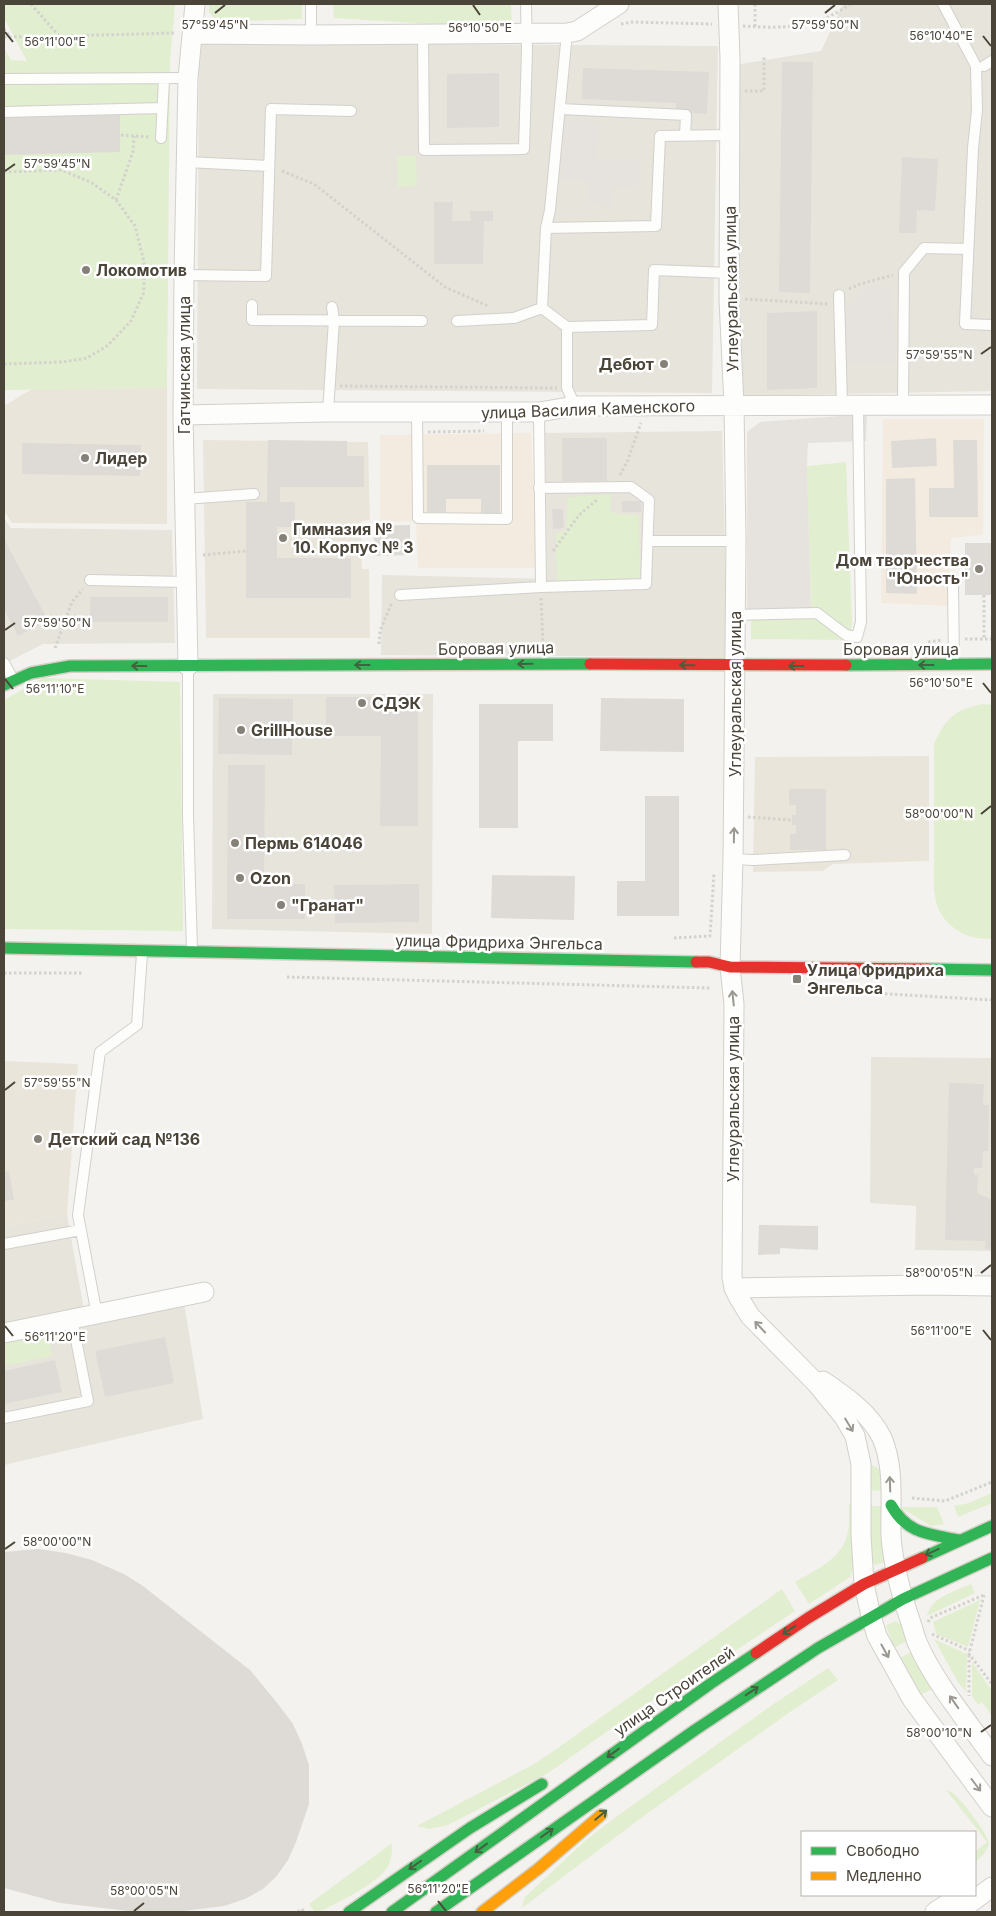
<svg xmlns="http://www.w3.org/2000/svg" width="996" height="1916" viewBox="0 0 996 1916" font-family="Inter,sans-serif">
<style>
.residential{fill:#e7e4dc}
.commercial{fill:#f3ebdf}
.industrial{fill:#e6e2de}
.education{fill:#eae5da}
.green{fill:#e1eecf}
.parking{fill:#e6e3df}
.building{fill:#dedbd6}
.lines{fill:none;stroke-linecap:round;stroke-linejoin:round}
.lane-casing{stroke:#d2d0cb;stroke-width:12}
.street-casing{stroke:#d2d0cb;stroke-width:21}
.fast-casing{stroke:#d3cfc5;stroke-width:14}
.slow-casing{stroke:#d3cfc5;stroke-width:14}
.jam-casing{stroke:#d3cfc5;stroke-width:14}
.path{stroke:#d3d2cc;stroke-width:3;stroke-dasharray:2.5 2.5;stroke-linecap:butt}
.lane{stroke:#fdfdfc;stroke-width:10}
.street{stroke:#fdfdfc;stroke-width:19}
.fast{stroke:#30b455;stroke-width:11}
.slow{stroke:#ff9f0a;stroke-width:11}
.jam{stroke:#e5322d;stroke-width:11}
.oneway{stroke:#446040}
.oneway2{stroke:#9b9791}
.ticks{fill:none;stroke:#4b4439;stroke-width:2}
.poi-dot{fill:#868178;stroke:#fff;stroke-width:2}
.labels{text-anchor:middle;stroke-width:5;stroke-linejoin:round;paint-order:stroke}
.poi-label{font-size:16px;font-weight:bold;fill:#4b4439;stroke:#fff;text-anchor:start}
.street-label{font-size:16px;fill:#4b4439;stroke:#fff}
.ticks-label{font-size:12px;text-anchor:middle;fill:#4b4439;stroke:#fff;stroke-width:5;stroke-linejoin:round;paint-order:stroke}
</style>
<rect width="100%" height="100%" fill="#f4f2ee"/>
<path class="residential" d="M846,4h146v387l-256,5 -2,-331 87,-14 21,-45z
M199,42l519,4 -6,347 -515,-4z
M722,431l6,226 -347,-2 1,-80 165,4 -2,-146z
M4,518l7,10 161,2 3,113 -132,1 -39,20z
M213,694h220l-1,240 -220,-5z
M871,1057l121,1v193l-77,-1 1,-44 -46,-3z
M67,1215l18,100 98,-18 20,122 -199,46v-238z"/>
<path class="commercial" d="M883,419h101l-1,116 -32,3 -3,68 -67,-3z
M531,433l6,135h-119l-2,-47 -36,1v-87z"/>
<path class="industrial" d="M565,120l34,2 -2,37 43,3 -2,27 -26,-2 -1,19 -23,-2 1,-23 -28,-2z"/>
<path class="education" d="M167,388v136l-155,-1 -8,-12v-105l28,-17z
M203,440l165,2 2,78 -9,1 1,48h7l1,69h-164z
M929,756v105l-96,3 -10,7 -70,1 2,-115z
M4,1061l74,3 -11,151 -63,12z"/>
<path class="green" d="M4,4h171l-5,57 -3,327 -163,2v-342l7,12 16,1 -23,-43z
M209,4h93v15l-85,3 -8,-10z
M333,4h175l3,2 1,23 -178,-11z
M397,156h19l1,30 -19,1z
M846,462l6,161 -2,17 -99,-1v-20l60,-9 -4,-144z
M611,494l-1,17 8,3 21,1 1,63 -83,3 -1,-47 10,-4 2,-33z
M43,678l137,4 3,249 -179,-2v-229z
M983,704l9,1v233c-22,4 -48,-11 -55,-33 -2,-5 -2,-11 -3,-16v-145c11,-25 21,-35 49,-40z
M47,1332l5,24 -48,10v-25z
M869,1465c14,0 14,15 15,26l-17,-1z
M992,1493v10l-34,14 -4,-11 15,-3z
M849,1504h4l2,59 -5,14 -41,27 -14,-22c19,-11 46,-23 52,-46 3,-10 2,-21 2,-32z
M866,1506h17l2,53 -1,3 -8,3 -5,-3z
M900,1507h37l7,17 -13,2z
M971,1584l4,9 -48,23c4,-19 29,-25 44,-32z
M782,1589l13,22 -93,62 -53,29 -101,71 -100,52 -19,4 -12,-3 117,-62 18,-12z
M980,1600l-12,47 -32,-13 -3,-12z
M895,1621l9,5 6,13 -16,9 -8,-22z
M934,1639l33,15 -1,38 -8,-10z
M913,1651l21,37 -15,8 -21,-37z
M972,1662l20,29v25l-10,-14 -4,3 -6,-9z
M828,1668l10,12 -48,32 -145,103 -123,93 3,-11 61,-57 30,-23 156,-112z
M946,1790c4,1 8,3 10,6 7,6 33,39 33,48 -1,6 -9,15 -14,18v-10l12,-10z
M392,1843c0,8 0,16 -4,23 -7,16 -53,38 -69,46h-4l-6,-8z"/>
<path class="parking" d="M867,286h26l2,78h-48v-53z
M867,414l-1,27 -58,2 -1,23 4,144 -64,-1v-177l13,-10z"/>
<path class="building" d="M782,62h31l-3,231 -31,-1z
M583,68l126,4 -2,42 -31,-2v-9l-94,-4z
M499,73v54l-52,1v-54z
M120,115v37l-116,3v-38z
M902,157l36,2 -3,52 -18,-1 -1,23h-17z
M434,202h19l-1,19h19l-1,-10h23v10h-9l-1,43h-49z
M817,311v77l-50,2v-77z
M562,438h45v43h-45z
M936,438l1,28 -45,2 -1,-27z
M268,440l79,1v15h17v31h-84v15h15v25h-18v31h74v40h-105v-96h21z
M953,440h24l1,77h-49v-29h25z
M22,443l119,2 -1,31 -118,-2z
M427,465h73v48h-19v-14h-35v13h-19z
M915,478l2,116 -31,-1v-114z
M622,501h19v11h-19z
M552,509h11l1,19 -11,1z
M410,525v30l-36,1v-30z
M4,539l44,81 -30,16 -14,-27z
M965,543h27v52h-27z
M90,597h78v25h-78z
M326,697h92v129h-38l1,-90h-55z
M219,698l74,1 -1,56 -74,-1z
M601,698l83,1v53l-84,-1z
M479,704h74v37h-35v87h-39z
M228,765h37l-1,118 41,1v35h-78z
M789,789h37v61h-36v-16h6v-9h-4v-10h4v-10h-7z
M645,796h34v120h-62v-35h28z
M492,875l83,1 -1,44 -83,-2z
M419,884v38l-84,1 -1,-38z
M949,1083l35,1 -1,21h6l-1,46h-5l-1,17h-8v7h4l-1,18 15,7v49h-7l1,-8 -41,-1z
M9,1171l5,29 -10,1v-29z
M759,1225l59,1v24l-38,-2v6l-22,1z
M165,1337l9,46 -69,14 -10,-46z
M55,1360l7,32 -58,12v-33z
M38,1549l28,4 26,7 32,14 19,12 107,84 28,34 15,20 9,20 7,21v39l-13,38 -8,18 -12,17 -13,12 -18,10 -21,7 -49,6h-38l-77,-9 -56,-15v-336z"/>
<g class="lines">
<g class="lane-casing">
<path id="lane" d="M943,4l33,62 1,44 -4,38 -8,176 27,1
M567,33l-17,177 -4,18 -4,80 25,19v61l8,18
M423,34l1,116 100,-1 3,-98 -1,-47
M311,35v-31
M984,66l8,-5
M4,79l184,-1
M560,109l126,6 -1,21
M4,112l158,-4
M161,138l3,-58
M186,162l83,4
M546,228l110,-2 4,-90 69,-1
M184,275l82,1 5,-167 80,2
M839,295l3,109
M252,305v15l170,1
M457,321l57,-3 28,-10
M567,327l85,-2 2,-55 75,3
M903,404l1,-132 20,-24 44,1
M328,412l6,-92 -2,-13
M417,412l1,106 89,1v-107
M539,412l2,175
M184,499l70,-5
M649,541h87
M90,580l96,2
M953,584l1,80
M400,595l141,-8 105,-3 3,-84 -18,-13 -92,1
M736,615l81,-2 29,22 11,2 4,-15 -3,-218
M4,663l9,16
M188,667v148l4,135
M733,859l20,1 92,-5
M4,1244l77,-14
M97,1315l-19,-100 22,-163 37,-27 5,-72
M4,1418l84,-17 -16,-82"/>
</g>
<g class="street-casing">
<path id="street" d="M728,4l2,54 -1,241 5,106 2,136 -3,318 -3,108 4,37 -2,273 2,11 5,10 11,18 67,68 27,33 11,19 6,28v71l3,49 7,32 6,20 35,63 80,108
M192,34l119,1 256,-2 10,-2 42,-27
M183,415l145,-3h211l36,-6 417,-1
M188,666l-5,-251 1,-140 4,-197 7,-74
M734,1288l194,-3 64,1
M4,1333l200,-41
M823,1381c22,15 47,32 59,57 13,30 8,66 9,98 2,28 9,54 18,81 3,8 5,17 8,25 16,38 51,80 75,114
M935,1912l26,-17
M958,1912l34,-25"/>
</g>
<g class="fast-casing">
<path id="fast" d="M846,665l146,-1
M4,685l27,-12 39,-7 520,-2
M4,948l692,14
M927,969l65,1
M891,1505c16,29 38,29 68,35
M922,1558l70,-32
M349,1912l121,-84 72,-44
M392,1912l318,-228 46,-31
M436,1912l259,-182 123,-82 85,-49 89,-41"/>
</g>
<g class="slow-casing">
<path id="slow" d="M482,1912l56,-43 63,-54"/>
</g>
<g class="jam-casing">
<path id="jam" d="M590,664l256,1
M696,962h13l21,5 197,2
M756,1653l52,-35 56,-34 58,-26"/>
</g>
<path class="path" d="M31,4l28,32 117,-3
M755,4v23
M621,24l11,-2 80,2
M743,26c29,2 61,3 87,-10 7,-3 14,-8 20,-12
M4,29l6,8
M4,37l55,-1
M745,91h19v-36
M121,135l28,2
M282,171l32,13 131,103 43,19
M4,172l58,-2 30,13 24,17 19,26 9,36v30l-13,29 -24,25 -20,12 -24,4 -59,2
M116,200l17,-48 1,-16
M849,289l11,-5 33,-9
M745,299l83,5
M340,386l217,2
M428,432l56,-1
M620,475l7,-13 14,-39
M553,551l26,-36 19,-16
M203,555l43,-4
M984,595v44
M541,598l2,46
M965,639h27
M928,642l14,-2
M379,644l1,-13 12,-29
M55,648l17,-46 11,-13
M748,817l44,3
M674,938l36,-2 4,-63
M4,973h79
M287,977l423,11
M855,992l137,8
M912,1498l33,3 47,-19
M984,1595l-15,59 23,30
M928,1622l2,-4 54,-23
M932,1634l38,17
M969,1655v41
M298,1912l4,-3 2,3"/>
<use href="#lane" class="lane"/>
<use href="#street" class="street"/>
<use href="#fast" class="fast"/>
<use href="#slow" class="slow"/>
<use href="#jam" class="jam"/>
</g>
<defs><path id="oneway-shaft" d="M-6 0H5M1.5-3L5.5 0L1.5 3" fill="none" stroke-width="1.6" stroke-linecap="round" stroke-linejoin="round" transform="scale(1.25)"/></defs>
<g class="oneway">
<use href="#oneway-shaft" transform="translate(525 664) rotate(179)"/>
<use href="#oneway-shaft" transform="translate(362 665) rotate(180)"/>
<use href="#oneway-shaft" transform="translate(687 665) rotate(-179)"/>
<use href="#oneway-shaft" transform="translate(926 665) rotate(180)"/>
<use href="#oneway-shaft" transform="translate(139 666) rotate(180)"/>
<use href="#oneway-shaft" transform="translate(796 666) rotate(180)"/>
<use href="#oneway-shaft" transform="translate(932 1552) rotate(156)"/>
<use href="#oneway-shaft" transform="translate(789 1630) rotate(146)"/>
<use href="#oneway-shaft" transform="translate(752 1691) rotate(-33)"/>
<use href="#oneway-shaft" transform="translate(613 1753) rotate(144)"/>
<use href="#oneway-shaft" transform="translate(601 1815) rotate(-40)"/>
<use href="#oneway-shaft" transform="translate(547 1833) rotate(-35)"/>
<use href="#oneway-shaft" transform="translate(481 1848) rotate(144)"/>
<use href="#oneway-shaft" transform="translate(415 1865) rotate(145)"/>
</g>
<g class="oneway2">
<use href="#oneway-shaft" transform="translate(734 835) rotate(-89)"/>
<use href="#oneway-shaft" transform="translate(733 998) rotate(-96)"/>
<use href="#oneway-shaft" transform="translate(760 1327) rotate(-133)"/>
<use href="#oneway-shaft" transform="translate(849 1425) rotate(59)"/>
<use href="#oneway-shaft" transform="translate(890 1484) rotate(-92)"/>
<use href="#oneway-shaft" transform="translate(885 1651) rotate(61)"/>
<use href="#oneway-shaft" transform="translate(954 1702) rotate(-125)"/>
<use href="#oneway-shaft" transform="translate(976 1785) rotate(53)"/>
</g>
<path class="ticks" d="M473,5l7,10M215,13l10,-8M825,13l10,-8M5,32l8,10M983,36l8,10M5,171l10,-7M981,354l10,-7M5,630l10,-7M5,679l8,10M983,683l8,10M981,814l10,-8M5,1090l10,-8M981,1273l10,-8M5,1326l8,10M983,1330l8,10M5,1549l10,-7M981,1732l10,-7M438,1901l8,10M134,1911l10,-8"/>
<g class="poi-dot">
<circle cx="86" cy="270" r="5"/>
<circle cx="664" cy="364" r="5"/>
<circle cx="85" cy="458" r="5"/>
<circle cx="283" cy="538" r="5"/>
<circle cx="979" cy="569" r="5"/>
<circle cx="362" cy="703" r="5"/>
<circle cx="241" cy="730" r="5"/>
<circle cx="235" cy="843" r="5"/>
<circle cx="240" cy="878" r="5"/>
<circle cx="281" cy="905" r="5"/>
<rect x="792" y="974" width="10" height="10" rx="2.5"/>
<circle cx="38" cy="1139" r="5"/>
</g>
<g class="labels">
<g class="poi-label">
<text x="96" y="276">Локомотив</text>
<text x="654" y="370" text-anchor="end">Дебют</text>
<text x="95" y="464">Лидер</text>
<text x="293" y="535">Гимназия №<tspan x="293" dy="18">10. Корпус № 3</tspan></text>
<text x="969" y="566" text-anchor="end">Дом творчества<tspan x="969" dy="18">"Юность"</tspan></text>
<text x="372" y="709">СДЭК</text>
<text x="251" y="736">GrillHouse</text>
<text x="245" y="849">Пермь 614046</text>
<text x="250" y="884">Ozon</text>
<text x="291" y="911">"Гранат"</text>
<text x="807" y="976">Улица Фридриха<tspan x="807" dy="18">Энгельса</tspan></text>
<text x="48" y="1145">Детский сад №136</text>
</g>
<g class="street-label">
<text transform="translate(731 289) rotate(-91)" y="6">Углеуральская улица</text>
<text transform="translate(184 365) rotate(-90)" y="6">Гатчинская улица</text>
<text transform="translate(588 409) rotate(-2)" y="6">улица Василия Каменского</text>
<text transform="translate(496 648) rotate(-1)" y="6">Боровая улица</text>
<text x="901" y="655">Боровая улица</text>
<text transform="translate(735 694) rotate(-90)" y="6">Углеуральская улица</text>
<text transform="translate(499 942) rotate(1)" y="6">улица Фридриха Энгельса</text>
<text transform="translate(733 1099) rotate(-90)" y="6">Углеуральская улица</text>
<text transform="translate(674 1691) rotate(-35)" y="6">улица Строителей</text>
</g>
</g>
<g class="ticks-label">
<text x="215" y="29">57°59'45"N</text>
<text x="825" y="29">57°59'50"N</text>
<text x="480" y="32">56°10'50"E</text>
<text x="941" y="40">56°10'40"E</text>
<text x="55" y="46">56°11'00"E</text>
<text x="57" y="168">57°59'45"N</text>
<text x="939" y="359">57°59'55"N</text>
<text x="57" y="627">57°59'50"N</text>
<text x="941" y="687">56°10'50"E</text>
<text x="55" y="693">56°11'10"E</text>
<text x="939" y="818">58°00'00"N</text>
<text x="57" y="1087">57°59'55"N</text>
<text x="939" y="1277">58°00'05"N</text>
<text x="941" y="1335">56°11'00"E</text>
<text x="55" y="1341">56°11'20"E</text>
<text x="57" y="1546">58°00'00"N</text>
<text x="939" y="1737">58°00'10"N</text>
<text x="438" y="1893">56°11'20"E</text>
<text x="144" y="1895">58°00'05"N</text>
</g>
<rect width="996" height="1916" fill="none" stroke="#4b4439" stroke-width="10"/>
<rect x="801" y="1831" width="175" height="65" fill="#ffffff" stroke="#b7b4b0"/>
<rect x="811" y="1847" width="25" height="8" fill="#30b455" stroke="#b7b4b0"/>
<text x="846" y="1856" font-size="15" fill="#4b4439">Свободно</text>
<rect x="811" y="1872" width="25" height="8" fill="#ff9f0a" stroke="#b7b4b0"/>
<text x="846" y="1881" font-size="15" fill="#4b4439">Медленно</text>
</svg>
